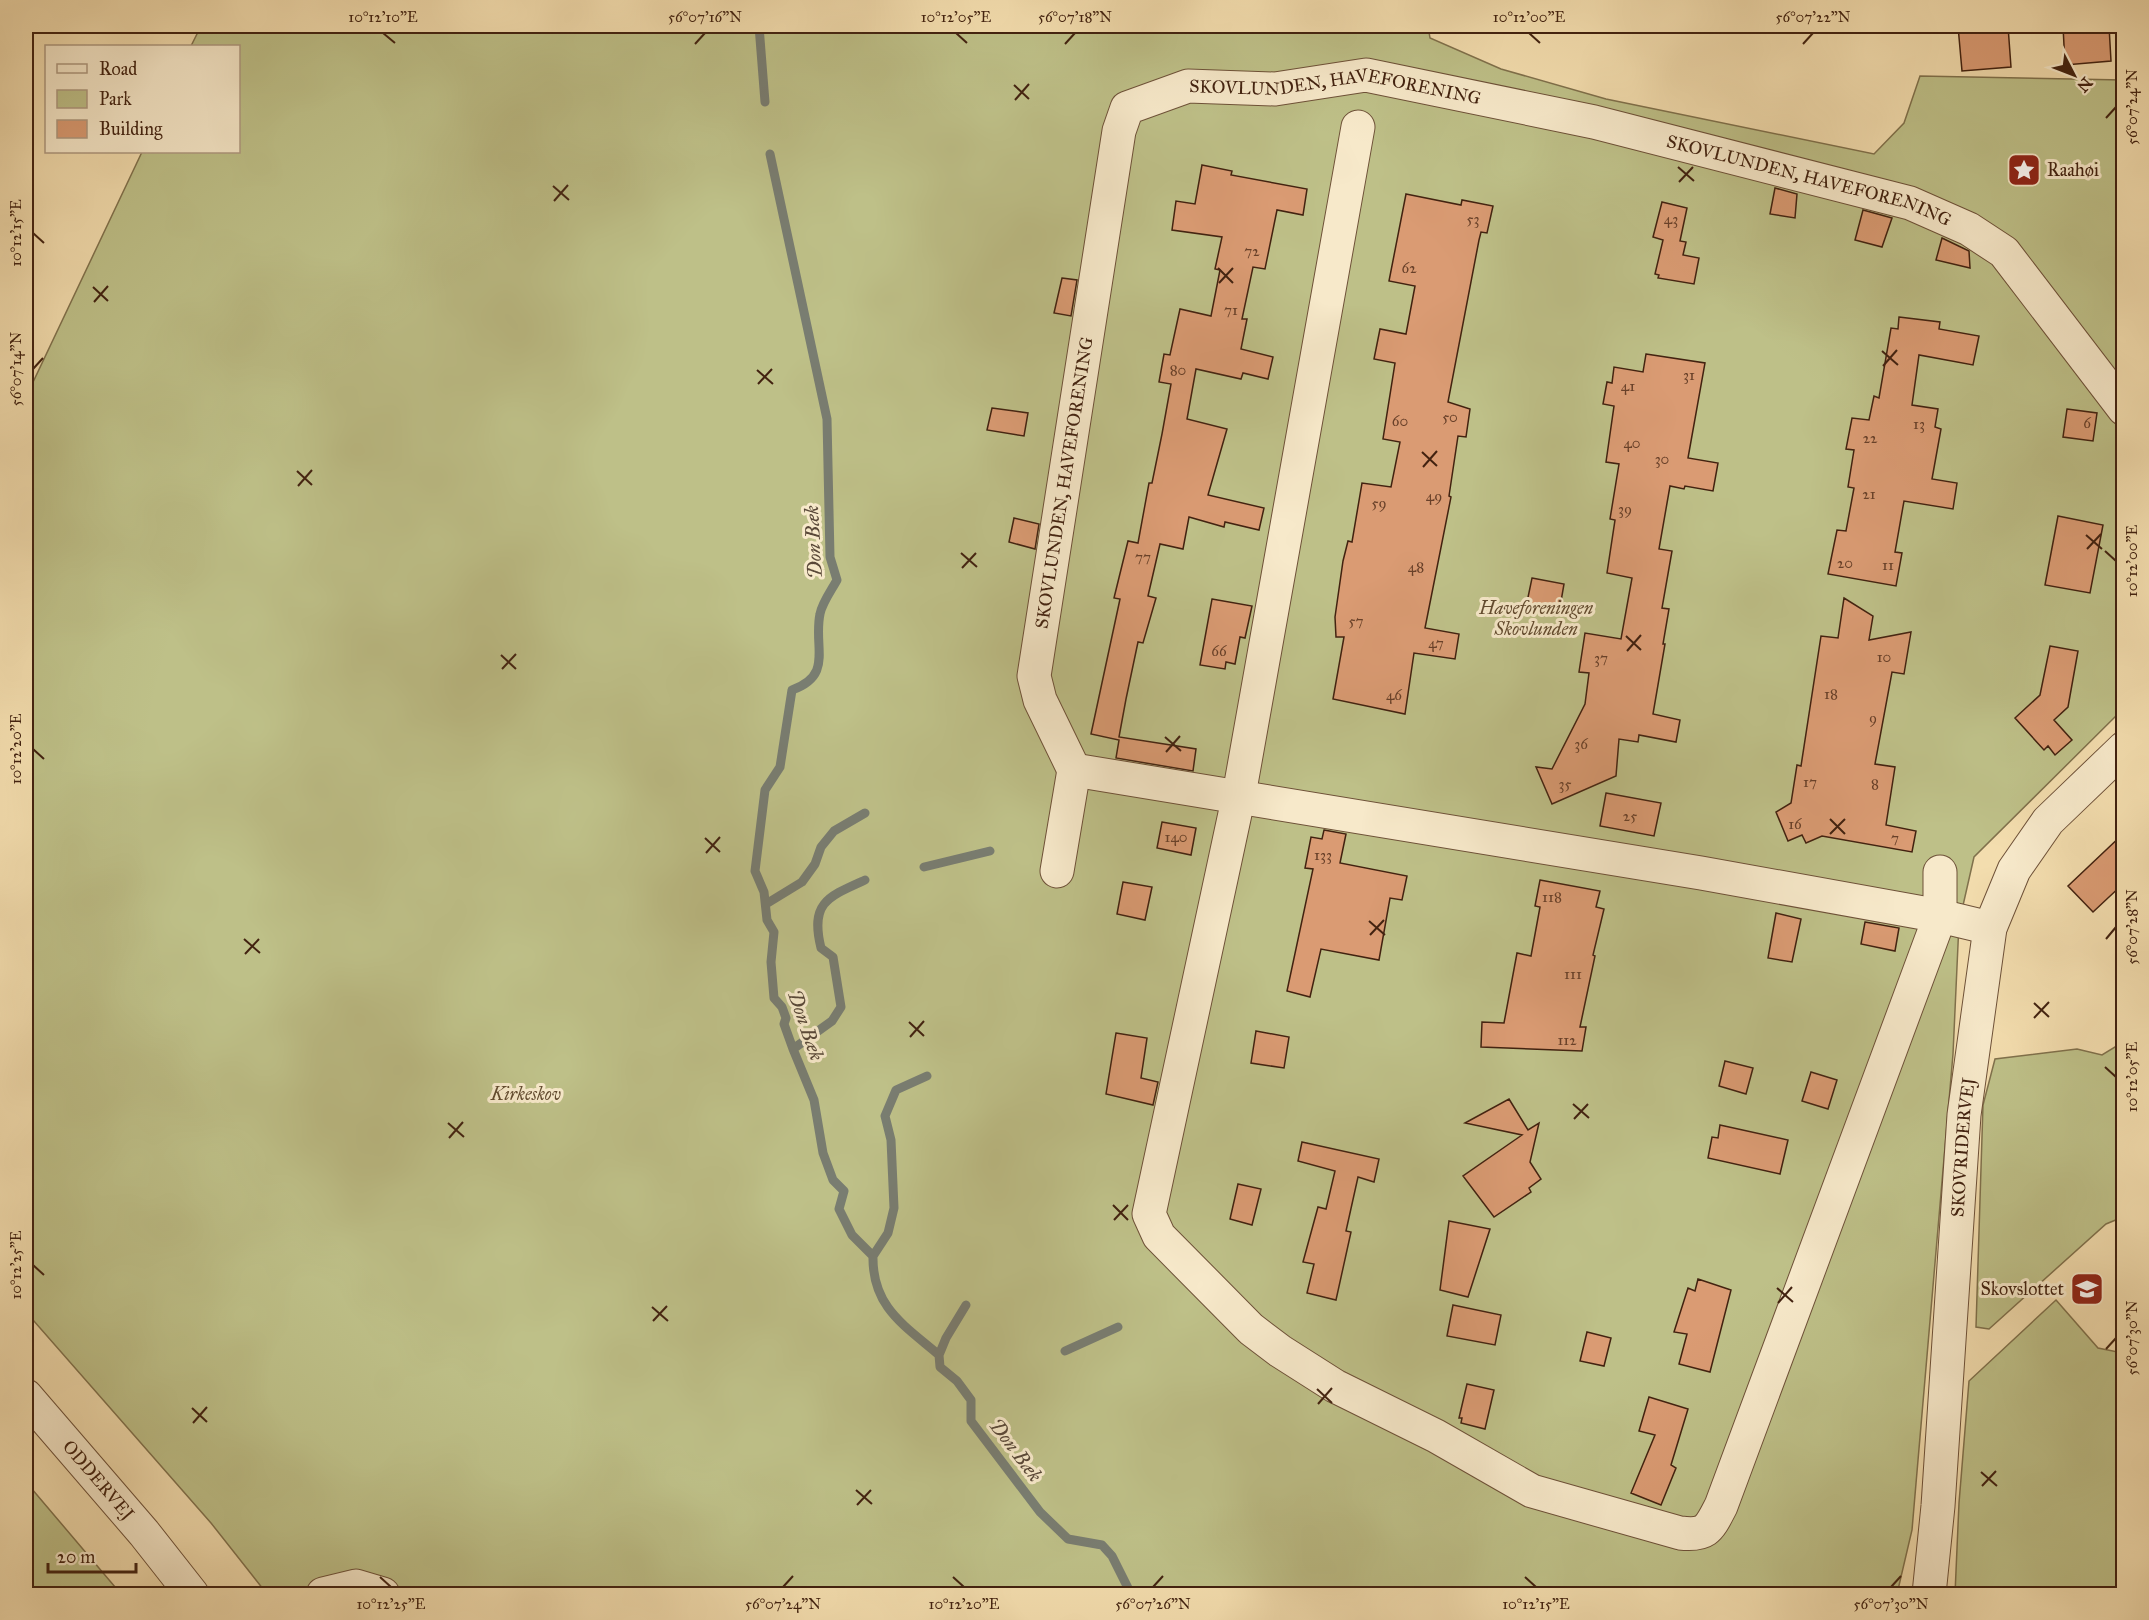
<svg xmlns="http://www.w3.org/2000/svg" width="2149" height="1620" viewBox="0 0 2149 1620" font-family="'IM FELL Great Primer',serif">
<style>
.green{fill:#bec088;stroke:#80714c;stroke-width:1.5}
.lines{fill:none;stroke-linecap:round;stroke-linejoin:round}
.stream{stroke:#797d71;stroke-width:9}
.building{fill:#da9b73;stroke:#422210;stroke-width:1.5}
.minor-casing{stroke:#6e5138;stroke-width:35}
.minor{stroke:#f7e9ca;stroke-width:33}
.ticks{fill:none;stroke:#422210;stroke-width:2}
.labels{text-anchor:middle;stroke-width:6;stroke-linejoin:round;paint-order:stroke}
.number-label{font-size:15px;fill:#684029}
.street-label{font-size:18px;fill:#422210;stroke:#f7e9ca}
.poi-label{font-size:18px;fill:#422210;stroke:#f7e9ca;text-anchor:start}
.park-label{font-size:18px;font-style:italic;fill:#614a2e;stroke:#f7e9ca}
.water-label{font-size:20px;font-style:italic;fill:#594838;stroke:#f7e9ca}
.neatline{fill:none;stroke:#422210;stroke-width:2}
.ticks-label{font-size:15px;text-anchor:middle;fill:#422210}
</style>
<rect width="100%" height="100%" fill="#f3ddae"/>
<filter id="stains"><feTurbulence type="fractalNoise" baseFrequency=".00333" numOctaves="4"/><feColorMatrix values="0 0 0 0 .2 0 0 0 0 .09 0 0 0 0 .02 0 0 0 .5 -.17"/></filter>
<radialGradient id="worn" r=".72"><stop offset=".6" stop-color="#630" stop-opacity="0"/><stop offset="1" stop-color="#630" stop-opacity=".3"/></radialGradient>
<path class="green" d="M201,26h1227l2,12 71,31 105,30 268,55 30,-31 16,-47 203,4v629l-149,148 -15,66 -6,131 -41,476 -15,64h-1630l-56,-71 -185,-211v-915l116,-245h96v-106h-47z
M2123,1042v175l-17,7 -117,105 -13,-2 7,-222 12,-46 82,-10 25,6z
M2056,1300l42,48 25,5v241h-168l4,-91 10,-122z
M26,1482l95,112h-95z"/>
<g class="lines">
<path class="stream" d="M759,26l6,76
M770,154l57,265 3,138 7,23c-6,11 -15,23 -17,34 -7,33 14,61 -28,76l-12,77 -15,23 -10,81 9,21 3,28 7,12 -3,30 3,36 8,9 4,11 -2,6 9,25 21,51 9,53 10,27 11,11 -5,18 13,26 21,21c-1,51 31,69 66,99l1,12 17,14 14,19v21l69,91 28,27 34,6 10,11 19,38
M924,867l66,-16
M766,904l36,-22 13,-18 6,-17 13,-16 31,-18
M793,1049l39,-28 9,-14 -8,-50 -12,-9c-11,-45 6,-51 44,-68
M873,1256l15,-23 6,-25 -3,-68 -6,-24 11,-26 31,-14
M1065,1351l53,-24
M939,1355l7,-17 20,-33"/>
</g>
<path class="building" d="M1958,26h50l3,41 -49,4z
M2063,26h46l2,35 -46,4z
M1202,165l30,6 -1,4 76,14 -4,26 -26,-5 -12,59 -12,-2 -11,52h5l-6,30 32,8 -5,22 -25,-6 -2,6 -45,-10 -9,50 40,10 -19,66 56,13 -5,22 -34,-8 -1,5 -35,-10 -6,32 -23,-5 -12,52 8,2 -13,45 -5,-1 -12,57 -7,38 77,12 -3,22 -77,-13 3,-18 -28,-6 29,-135 -6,-1 14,-57 10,2 11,-60h3l10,-49 9,-50 -12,-2 5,-28 6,1 10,-46 31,7 9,-46 -5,-1 7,-32 -50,-7 4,-29 19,3z
M1775,188l22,6 -2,24 -25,-4z
M1406,194l55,11 1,-5 31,6 -6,27 -6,-1 -2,8 -31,162 22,7 -4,28 -8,-1 -9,60 2,1 -26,131 34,6 -4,25 -41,-6 -9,61 -72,-15 11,-62h-8l-1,-20 8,-56 5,-20 4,1 10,-59 29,4 9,-45 -17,-3 12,-76 -21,-4 6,-30 26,5 9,-48 -26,-5z
M1662,202l25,6 -7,33 6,1 -3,13 16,3 -5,26 -36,-6 1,-3 -4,-1 8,-34 -10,-3z
M1863,210l29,8 -10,29 -27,-7z
M1942,238l27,13 1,17 -34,-8z
M1062,278l15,2 -6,36 -17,-3z
M1899,317l41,5 -1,7 40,7 -6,29 -54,-10 -7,50 26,4 -3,18 6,2 -9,50 25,4 -4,26 -49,-8 -9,51 7,1 -6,33 -68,-12 9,-44 9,1 8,-43 -6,-1 6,-37 -8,-1 6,-31 17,2 5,-24 5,2 12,-70 7,1z
M1646,354l59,9 -17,95 30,5 -5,28 -28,-5 -1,3 -14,-3 -11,63 13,2 -10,57 7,1 -6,35h2l-12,70 27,6 -4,22 -37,-7 -1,7 -19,-3 -3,37 -64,28 -16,-37 16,2 33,-65 4,-31 -10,-1 6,-39 36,6 11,-61 -25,-5 8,-53 -5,-1 9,-55 -13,-2 8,-56 -11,-2 4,-22 5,1 2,-16 29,5z
M992,408l36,5 -4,23 -37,-6z
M2067,409l30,4 -4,28 -30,-4z
M2058,516l45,9 -13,68 -45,-8z
M1014,518l25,6 -4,25 -26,-7z
M1532,578l32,6 -5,29 -33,-6z
M1844,598l29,18 -4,24 42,-8 -7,42 -12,-2 -17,92 20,3 -9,58 30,6 -4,21 -90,-16 -16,7 -4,-8 -14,6 -12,-29 15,-9 6,-38 4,1 20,-130 17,2z
M1212,599l40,7 -7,32 -5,-1 -5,27 -9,-2 -1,7 -25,-4z
M2050,646l28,5 -10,56 -14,13 18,20 -17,15 -7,-9 -4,4 -29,-32 25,-23z
M1606,793l55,10 -7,33 -54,-10z
M1162,822l34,6 -5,27 -34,-7z
M1324,830l22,4 -6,29 67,13 -5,24 -12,-2 -11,62 -58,-11 -11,48 -23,-6 26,-122 -8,-1 6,-31 11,2z
M2124,833v50l-31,29 -25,-26z
M1540,880l60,11 -4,16 8,2 -11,46 2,1 -15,71h6l-4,24 -101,-4 1,-25 22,1 13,-70 14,3 9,-49 -5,-1z
M1123,882l29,5 -7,33 -28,-6z
M1776,913l25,6 -9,43 -24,-4z
M1865,922l34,6 -4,23 -34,-7z
M1256,1031l33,6 -5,31 -33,-5z
M1116,1033l31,5 -6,40 17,4 -5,23 -47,-11z
M1725,1061l28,7 -7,26 -27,-8z
M1811,1072l26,8 -9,29 -26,-8z
M1509,1099l19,31 11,-7 -9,39 11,17 -12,9 2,4 -37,25 -31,-41 59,-41 -57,-12z
M1720,1125l68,15 -8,34 -72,-16 4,-21 6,1z
M1302,1142l77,17 -5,23 -16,-5 -12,54 5,1 -15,68 -29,-7 7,-29 -11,-2 15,-55 8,2 9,-38 -37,-10z
M1238,1184l23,5 -9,36 -22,-6z
M1449,1221l41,8 -22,68 -28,-7z
M1698,1279l33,11 -21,82 -31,-8 8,-30 -13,-2 14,-44 7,3z
M1453,1305l48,10 -6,30 -48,-9z
M1587,1332l24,6 -7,28 -24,-5z
M1467,1384l27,6 -9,39 -24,-6 1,-5h-3z
M1649,1397l39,12 -17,56 5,3 -15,37 -30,-12 24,-58 -16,-4z"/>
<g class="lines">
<g class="minor-casing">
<g id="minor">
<path d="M1358,127l-119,668 -90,419 10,22 92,93 29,22 55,35 101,50 96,55 148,42c27,3 29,-4 41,-27l219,-590v-44"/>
<path id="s1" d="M1074,770l-34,-70 -6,-24 85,-545 8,-23 61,-22 87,3 91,-14 228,47 316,81 59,26 35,23 120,157"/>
<path d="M1074,770l627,103 239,43 50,12"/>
<path d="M1057,871l17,-101"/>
<path id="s2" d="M26,1396l118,137 48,61"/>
<path d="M323,1594l33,-8 27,8"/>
<path id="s3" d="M1929,1594l9,-88 26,-391 26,-187 24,-58 34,-49 76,-73"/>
</g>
</g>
<use href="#minor" class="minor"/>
</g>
<path class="ticks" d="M383,33l12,10M956,33l11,10M1529,33l11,10M695,44l10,-11M1065,44l10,-11M1803,44l10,-11M1014,85l15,14M1015,100l14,-16M2106,118l10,-11M1678,167l16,14M1679,182l14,-15M553,186l16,14M554,201l14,-16M33,233l11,10M1218,268l15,15M1219,283l14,-15M93,287l15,14M94,302l14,-16M1882,351l16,14M1883,366l14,-16M33,369l10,-11M757,370l16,14M758,384l14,-15M1422,452l15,14M1423,467l14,-16M297,471l15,14M298,486l14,-16M2086,535l16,14M2087,549l14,-15M2105,551l11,10M961,553l16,14M962,568l14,-15M1626,636l15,14M1627,651l14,-16M501,655l15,14M502,669l14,-15M1165,737l16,14M33,749l11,10M1166,752l14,-16M1830,819l15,15M1830,834l15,-15M705,838l15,14M706,853l14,-16M1369,921l16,14M1370,935l14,-15M244,939l16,14M2106,939l10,-12M245,954l14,-15M2034,1003l15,14M2034,1018l15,-16M909,1022l15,14M910,1037l14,-16M2105,1067l11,10M1573,1104l16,14M1574,1119l14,-15M448,1123l16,14M449,1138l14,-16M1113,1205l15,15M1114,1220l14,-15M33,1265l11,10M1777,1288l16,14M1778,1303l14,-16M652,1307l16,14M653,1321l14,-15M2106,1349l10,-11M1317,1389l15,14M1318,1404l14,-16M192,1408l15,14M193,1423l14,-16M1981,1472l16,14M1982,1486l14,-15M856,1490l16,14M857,1505l14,-15M380,1577l11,10M953,1577l11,10M1525,1577l11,10M783,1587l10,-11M1153,1587l10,-11M1891,1587l10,-11"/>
<defs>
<g id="sight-square" transform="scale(1.725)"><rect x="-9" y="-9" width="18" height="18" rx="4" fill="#8f2418" stroke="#f7e9ca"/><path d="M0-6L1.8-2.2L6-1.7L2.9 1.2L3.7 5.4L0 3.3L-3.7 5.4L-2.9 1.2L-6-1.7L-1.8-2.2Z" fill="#fff"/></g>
<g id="school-square" transform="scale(1.725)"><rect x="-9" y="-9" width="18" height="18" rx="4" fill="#8f2418" stroke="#f7e9ca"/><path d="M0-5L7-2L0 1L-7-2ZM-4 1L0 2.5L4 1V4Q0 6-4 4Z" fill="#fff"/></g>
</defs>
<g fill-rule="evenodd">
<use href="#sight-square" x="2024" y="170"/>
<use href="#school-square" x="2087" y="1289"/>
</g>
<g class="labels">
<g class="number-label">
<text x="1473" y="224">53</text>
<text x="1671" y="224">43</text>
<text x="1252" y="256">72</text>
<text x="1409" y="273">62</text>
<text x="1231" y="315">71</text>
<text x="1178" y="375">80</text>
<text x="1689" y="380">31</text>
<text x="1628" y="391">41</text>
<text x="1450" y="422">50</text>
<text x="1400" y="426">60</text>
<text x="2087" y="428">6</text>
<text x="1919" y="429">13</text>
<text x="1870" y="443">22</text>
<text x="1632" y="448">40</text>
<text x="1662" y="464">30</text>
<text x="1869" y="499">21</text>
<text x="1434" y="501">49</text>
<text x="1379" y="508">59</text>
<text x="1625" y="514">39</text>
<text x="1143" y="562">77</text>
<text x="1845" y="568">20</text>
<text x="1888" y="570">11</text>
<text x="1416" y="572">48</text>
<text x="1356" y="626">57</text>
<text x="1436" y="648">47</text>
<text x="1219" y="656">66</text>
<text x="1884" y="662">10</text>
<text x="1601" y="663">37</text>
<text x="1831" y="699">18</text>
<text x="1394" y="700">46</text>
<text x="1873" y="723">9</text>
<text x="1581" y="749">36</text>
<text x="1810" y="787">17</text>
<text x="1565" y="789">35</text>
<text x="1875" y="789">8</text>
<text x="1630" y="821">25</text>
<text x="1795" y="829">16</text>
<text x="1176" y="842">140</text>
<text x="1895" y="843">7</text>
<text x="1323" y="860">133</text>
<text x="1552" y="902">118</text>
<text x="1573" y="979">111</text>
<text x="1567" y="1045">112</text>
</g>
<g class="street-label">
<text dy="6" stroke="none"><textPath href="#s1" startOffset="892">SKOVLUNDEN, HAVEFORENING</textPath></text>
<text dy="6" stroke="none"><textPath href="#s1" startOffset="1378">SKOVLUNDEN, HAVEFORENING</textPath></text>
<text dy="6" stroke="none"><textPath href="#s1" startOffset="298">SKOVLUNDEN, HAVEFORENING</textPath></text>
<text dy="6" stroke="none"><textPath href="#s3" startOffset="448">SKOVRIDERVEJ</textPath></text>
<text dy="6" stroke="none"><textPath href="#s2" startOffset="111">ODDERVEJ</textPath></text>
</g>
<g class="poi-label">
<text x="2047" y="176">Raahøi</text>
<text x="2064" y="1295" text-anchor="end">Skovslottet</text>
</g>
<g class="park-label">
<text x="1536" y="614">Haveforeningen<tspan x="1536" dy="21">Skovlunden</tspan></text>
<text x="526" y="1100">Kirkeskov</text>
</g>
<g class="water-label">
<text transform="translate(813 542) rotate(-93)" y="7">Don Bæk</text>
<text transform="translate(806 1025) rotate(71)" y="7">Don Bæk</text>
<text transform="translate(1016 1450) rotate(53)" y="7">Don Bæk</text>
</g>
</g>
<rect width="2149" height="1620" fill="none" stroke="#f3ddae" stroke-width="66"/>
<rect x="45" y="45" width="195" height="108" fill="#f7e9ca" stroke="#af9980" stroke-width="1.5"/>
<rect x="57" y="64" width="30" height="9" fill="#f7e9ca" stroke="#af9980" stroke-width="1.5"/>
<text x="99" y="75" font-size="18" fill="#422210">Road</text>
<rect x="57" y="90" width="30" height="18" fill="#bec088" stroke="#af9980" stroke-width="1.5"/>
<text x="99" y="105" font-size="18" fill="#422210">Park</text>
<rect x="57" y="120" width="30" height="18" fill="#da9b73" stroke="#af9980" stroke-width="1.5"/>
<text x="99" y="135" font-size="18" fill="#422210">Building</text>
<g transform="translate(2074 75) rotate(132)" stroke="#f7e9ca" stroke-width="4.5" paint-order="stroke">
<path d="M0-4.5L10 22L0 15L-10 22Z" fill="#422210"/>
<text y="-9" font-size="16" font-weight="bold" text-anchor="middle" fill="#422210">N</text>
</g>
<path d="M48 1563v9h88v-9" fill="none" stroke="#422210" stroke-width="3"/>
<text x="57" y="1563" font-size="18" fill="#422210" stroke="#f7e9ca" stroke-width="4.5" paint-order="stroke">20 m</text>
<rect x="33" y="33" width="2083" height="1554" class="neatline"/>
<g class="ticks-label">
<text x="383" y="22">10°12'10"E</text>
<text x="705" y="22">56°07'16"N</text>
<text x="956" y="22">10°12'05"E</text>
<text x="1075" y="22">56°07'18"N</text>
<text x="1529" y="22">10°12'00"E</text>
<text x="1813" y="22">56°07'22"N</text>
<text transform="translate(2132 107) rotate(-90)" y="5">56°07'24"N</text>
<text transform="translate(16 233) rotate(-90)" y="5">10°12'15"E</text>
<text transform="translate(16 369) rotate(-90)" y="5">56°07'14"N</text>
<text transform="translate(2132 561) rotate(-90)" y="5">10°12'00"E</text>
<text transform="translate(16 749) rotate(-90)" y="5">10°12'20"E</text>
<text transform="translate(2132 927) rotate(-90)" y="5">56°07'28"N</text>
<text transform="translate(2132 1077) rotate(-90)" y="5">10°12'05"E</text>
<text transform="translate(16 1265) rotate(-90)" y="5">10°12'25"E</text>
<text transform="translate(2132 1338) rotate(-90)" y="5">56°07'30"N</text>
<text x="391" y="1609">10°12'25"E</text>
<text x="783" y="1609">56°07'24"N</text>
<text x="964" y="1609">10°12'20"E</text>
<text x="1153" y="1609">56°07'26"N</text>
<text x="1536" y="1609">10°12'15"E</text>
<text x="1891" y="1609">56°07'30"N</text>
</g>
<rect width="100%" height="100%" filter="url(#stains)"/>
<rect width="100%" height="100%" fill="url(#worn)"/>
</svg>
